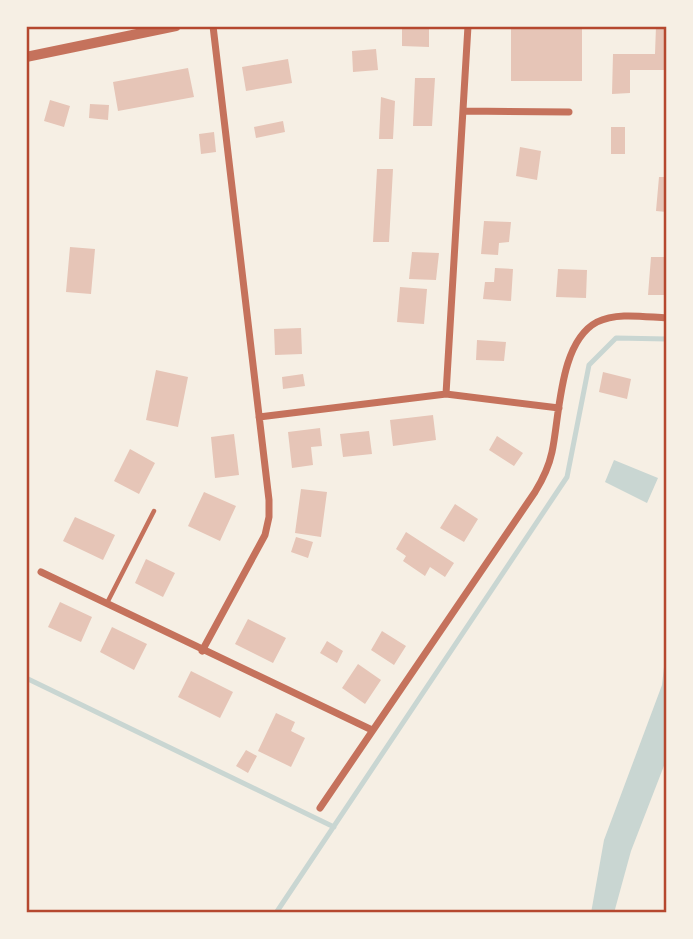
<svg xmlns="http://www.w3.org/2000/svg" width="693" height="939" viewBox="0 0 693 939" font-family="'Alegreya Sans',sans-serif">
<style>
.water{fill:#c9d6d2}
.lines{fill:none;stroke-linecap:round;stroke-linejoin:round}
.stream{stroke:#c9d6d2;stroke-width:5}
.building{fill:#e6c5b7}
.service{stroke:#c5725c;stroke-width:4.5}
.minor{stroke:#c5725c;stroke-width:7}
.tertiary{stroke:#c5725c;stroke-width:10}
.neatline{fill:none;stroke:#b5482f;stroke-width:2.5}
</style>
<rect width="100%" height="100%" fill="#f6efe4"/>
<path class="water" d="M614,460l44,18 -11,25 -42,-21z
M667,640v118l-36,93 -17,62h-23l13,-73 58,-155z"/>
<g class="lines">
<path class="stream" d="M26,678l308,149
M276,913l291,-436 22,-112 27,-27 51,1"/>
</g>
<path class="building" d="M402,26h27v21l-27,-1z
M656,26h11v44h-37v23l-18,1 1,-40h42z
M511,27h71v54h-71z
M376,49l2,21 -25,2 -1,-21z
M288,59l4,24 -46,8 -4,-24z
M188,68l6,29 -76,14 -5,-29z
M415,78h20l-3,48h-19z
M381,97l14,4 -2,38h-14z
M50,100l20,6 -6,21 -20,-6z
M90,104l19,1 -1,15 -19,-2z
M283,121l2,11 -29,6 -2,-11z
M611,127h14v27h-14z
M214,132l2,20 -15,2 -2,-20z
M520,147l21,4 -4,29 -21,-4z
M377,169h16l-4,73h-16z
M659,177h8v35l-11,-1z
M484,221l27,1 -2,20 -10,1 -1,12 -17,-1z
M70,247l25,2 -4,45 -25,-2z
M412,252l27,1 -3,27 -27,-1z
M651,257h16v38h-19z
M495,268l18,1 -2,32 -28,-2 2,-17h9z
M558,269l29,1 -1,28 -30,-1z
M400,287l27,2 -3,35 -27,-2z
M301,328l1,26 -27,1 -1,-26z
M477,340l29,2 -2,19 -28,-1z
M156,370l32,7 -10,50 -32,-7z
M603,372l28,7 -4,20 -28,-7z
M303,374l2,12 -22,3 -1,-12z
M433,415l3,25 -43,6 -3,-26z
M320,428l2,18 -11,1 2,18 -21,3 -4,-36z
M369,431l3,23 -29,3 -3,-23z
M234,434l5,41 -24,3 -4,-41z
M497,436l26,17 -9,13 -25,-16z
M130,449l25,14 -16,31 -25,-13z
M301,489l26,3 -6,45 -26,-4z
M204,492l32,14 -16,35 -32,-15z
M455,504l23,15 -14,23 -24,-14z
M75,517l40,18 -12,25 -40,-19z
M406,532l48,31 -9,14 -15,-10 -5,9 -22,-15 3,-5 -10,-7z
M296,537l17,5 -5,16 -17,-6z
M146,559l29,14 -12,24 -28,-14z
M60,602l32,15 -11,25 -33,-15z
M248,619l38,19 -13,25 -38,-19z
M112,627l35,17 -13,26 -34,-18z
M382,631l24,15 -12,19 -23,-15z
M327,641l16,10 -6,12 -17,-10z
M358,664l23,16 -16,24 -23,-16z
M191,671l42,21 -13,26 -42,-21z
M276,713l19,9 -4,9 14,7 -14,29 -33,-16z
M246,750l11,6 -9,17 -12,-7z"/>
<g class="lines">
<path class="service" d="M107,603l47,-92"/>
<path class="minor" d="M463,111l106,1
M446,394l22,-368
M259,417l187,-23 113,14
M41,572l331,158
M202,651l63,-116 4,-18v-17l-56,-474
M320,808l215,-316c8,-13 14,-26 17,-40 8,-37 7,-110 45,-130 20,-10 48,-5 70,-4"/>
<path class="tertiary" d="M26,57l150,-31"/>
</g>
<rect width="693" height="939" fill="none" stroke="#f6efe4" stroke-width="56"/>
<rect x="28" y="28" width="637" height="883" class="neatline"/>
</svg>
